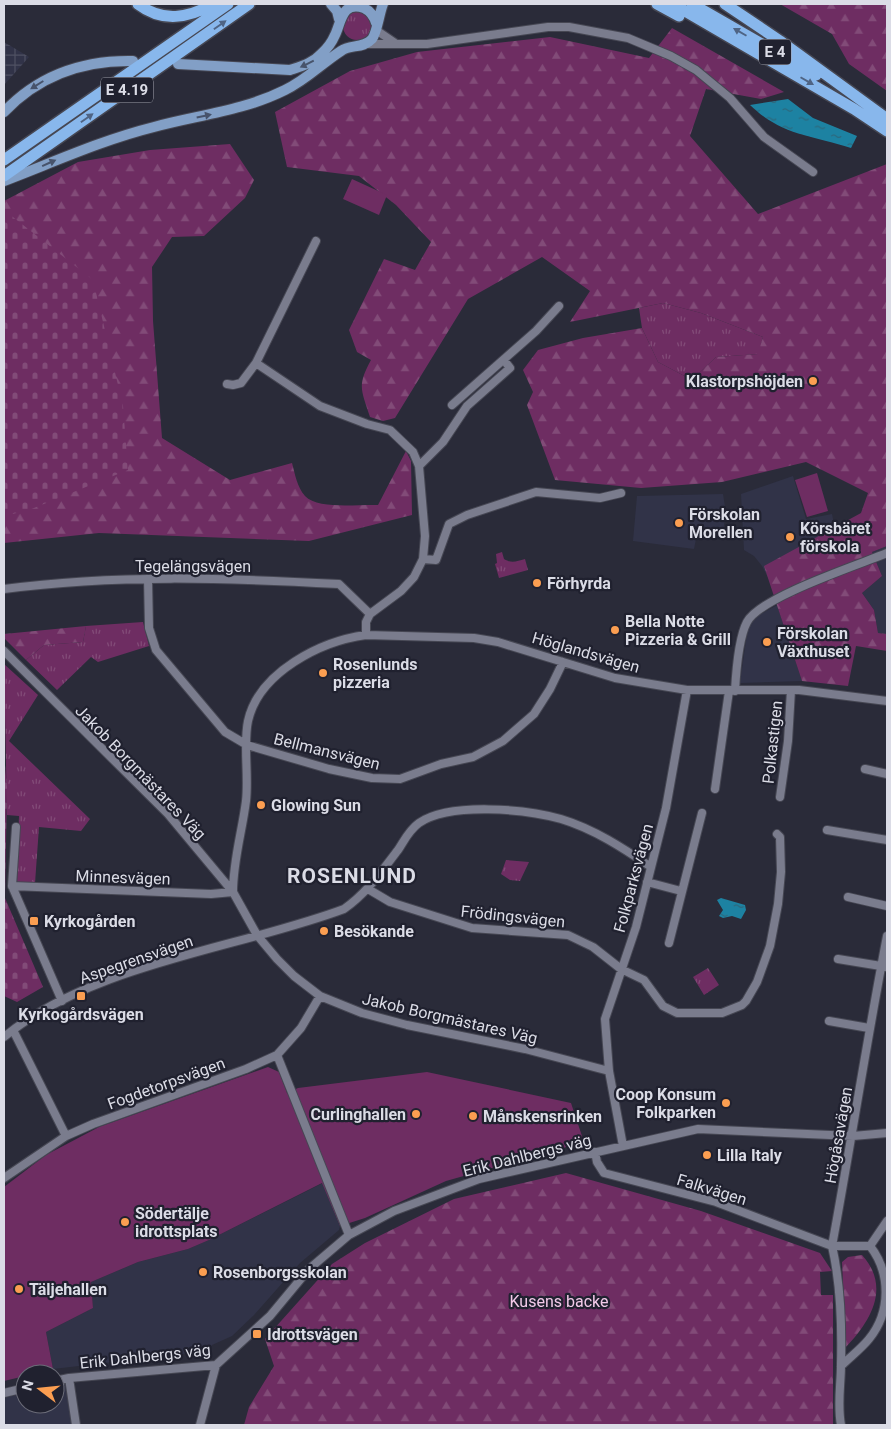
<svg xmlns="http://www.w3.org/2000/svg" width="891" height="1429" viewBox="0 0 891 1429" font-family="Roboto,sans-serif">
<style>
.built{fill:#313348}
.industrial{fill:url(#industrial-grid)}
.grass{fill:url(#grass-tufts)}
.forest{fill:url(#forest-firs)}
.cemetery{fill:url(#cemetery-stones)}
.pitch{fill:#6e2d62}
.water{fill:url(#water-ripples)}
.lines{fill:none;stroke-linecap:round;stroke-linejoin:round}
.minor-casing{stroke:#464753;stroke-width:10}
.major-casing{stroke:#464753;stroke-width:12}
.highway-casing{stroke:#464753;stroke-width:14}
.minor{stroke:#7a7c8d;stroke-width:8}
.major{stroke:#829fc6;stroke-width:10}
.highway{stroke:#88b7ec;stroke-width:11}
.oneway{fill:#4f6484}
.oneway2{fill:#47536b}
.poi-dot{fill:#fb9e51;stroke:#20212f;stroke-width:2}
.labels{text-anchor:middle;stroke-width:4.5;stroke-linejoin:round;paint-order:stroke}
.shield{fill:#20212f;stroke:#a3a4af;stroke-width:1}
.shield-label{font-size:15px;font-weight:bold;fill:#dbdce6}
.poi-label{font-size:16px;font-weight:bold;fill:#dbdce6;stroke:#20212f;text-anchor:start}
.street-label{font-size:16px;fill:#dbdce6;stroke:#20212f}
.park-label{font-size:16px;fill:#f3cae9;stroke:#20212f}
.district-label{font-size:21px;font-weight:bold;letter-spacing:1px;fill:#dbdce6;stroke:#20212f}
</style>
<defs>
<pattern id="industrial-grid" width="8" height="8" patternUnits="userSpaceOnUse" patternTransform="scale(1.25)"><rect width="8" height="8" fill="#313348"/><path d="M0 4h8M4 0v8" fill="none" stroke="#4e5062"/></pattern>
<pattern id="grass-tufts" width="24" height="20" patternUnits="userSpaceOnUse" patternTransform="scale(1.25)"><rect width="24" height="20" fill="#6e2d62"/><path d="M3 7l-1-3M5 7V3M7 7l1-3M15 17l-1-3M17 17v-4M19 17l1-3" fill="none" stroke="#824b78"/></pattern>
<pattern id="forest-firs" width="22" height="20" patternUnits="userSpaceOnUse" patternTransform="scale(1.25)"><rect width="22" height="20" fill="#6e2d62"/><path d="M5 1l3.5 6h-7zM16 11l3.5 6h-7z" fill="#824b78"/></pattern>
<pattern id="cemetery-stones" width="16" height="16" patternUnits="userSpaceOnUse" patternTransform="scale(1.25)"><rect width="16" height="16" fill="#6e2d62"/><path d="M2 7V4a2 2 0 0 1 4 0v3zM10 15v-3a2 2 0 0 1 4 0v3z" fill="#824b78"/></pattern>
<pattern id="water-ripples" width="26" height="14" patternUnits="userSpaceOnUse" patternTransform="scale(1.25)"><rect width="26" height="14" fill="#1d82a2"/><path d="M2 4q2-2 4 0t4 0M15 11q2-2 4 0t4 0" fill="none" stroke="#2c687d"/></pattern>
</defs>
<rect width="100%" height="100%" fill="#2a2b39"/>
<path class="built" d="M793,476l13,43 26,-5 10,50 -66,29 -14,-27 -8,-10 -10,-6 -3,-56z
M723,494l3,19 -4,24 -25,-3 -3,15 -61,-8 4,-45z
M887,546v88l-9,-1 -4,-23 -12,-17 20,-17 -10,-24z
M777,605l25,76 -62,2 8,-57 7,-9z
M323,1183l17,43 -1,4 -39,33 -46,52 -22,21 -20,9 -4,6 -155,18 -7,-37 47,-24 -2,-26 47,-20 50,-13 21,-9z
M65,1384l7,41h-68v-27l21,-6v12h30v-18z"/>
<path class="industrial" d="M4,42l25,15 -25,28z"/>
<path class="grass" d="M343 26a14 14 0 1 1 28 0a14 14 0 1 1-28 0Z
M663,303l38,10 62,24 -4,17 -43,3 -24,23 -34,-18 -16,-34 -3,-20z
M502,552l2,7c8,5 13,2 21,0l3,11 -29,8 -4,-14 2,-1 -1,-9z
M143,622l6,24 -51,16 -7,-5 -34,33 -31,-30 18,-15 39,-3 3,-16z
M4,664l34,31 -29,46 81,78 -9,12 -42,-4 -4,56h-18l2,-67 -12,-1z
M506,860l23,2 -9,19 -10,-1 -9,-6z
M708,968l11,17 -15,10 -11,-18z"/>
<path class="forest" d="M780,4h107v87l-38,-27 -17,-30z
M672,28l112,64 -23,7 -55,-10 -16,47 68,78 129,-50v382l-15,6 10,24 -20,17 12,17 4,23 9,1v17l-31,-5 -8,40 -46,-5 -38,-115 97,-53 7,-20 -62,-31 -84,20 -81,6 -86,-8 -28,-75 6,-13 -10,-22 15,-20 45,-12 59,-10 16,34 34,18 24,-23 42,-3 5,-17 -62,-24 -38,-10 -93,19 20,-31 -48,-34 -74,42 -73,119 -12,3 -13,-4c-9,-28 -13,-31 1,-57l-14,-8 -8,-22 35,-71 31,11 16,-28 -35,-37 -37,-29 -72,-9 -12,-55 75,-41 67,-19 133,-15 99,21z
M230,144l24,36 -9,18 -41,38 -32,1 -20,30 1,54 9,117 68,42 62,-17c3,11 5,24 13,33 13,14 54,8 73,9l28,-54 5,10 1,54 -103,26 -210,-8 -95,10v-342l74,-39 72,-12z
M86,626l-3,16 -39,3 -18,15 -22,-22v-4z
M566,1173l135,38 119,42 12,18 -12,1 1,23h12v130h-589l5,-18 25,-41 -9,-27 67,-75 33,-21 89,-44z
M862,1255c29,32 9,66 -16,92l-4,-85 6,-5z"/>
<path class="cemetery" d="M4,210l89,70 30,126 5,64 -99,40 -25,6z
M4,754l3,33 -2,111 38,89 -26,15 -13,-6z"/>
<path class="pitch" d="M352,179l35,16 -8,20 -36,-16z
M817,473l11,38 -21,6 -12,-37z
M268,1067l11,5 8,21 11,-5 129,-16 144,31 13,39 -138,39 -81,37 -25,8 -18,-43 -113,57 -21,9 -50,13 -47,20 2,26 -47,24 7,37 -28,5v2l-21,5v-194l42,-32 53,-28z"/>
<path class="water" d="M788,99l25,19 44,18 -6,12c-40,-13 -69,-12 -101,-43z
M721,898l24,7 1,5 -5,9 -9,-3 -9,2 -4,-2 4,-6 -6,-10z"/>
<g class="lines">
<g class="minor-casing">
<path id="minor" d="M376,30l19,13
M365,44h62l121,-17h21l59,11 43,18 25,14 34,28 34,39 49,35
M256,363l64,43 47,18 23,6 23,22 6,14 6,70 -2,23 -9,18 -13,14 -31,23 -4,8v13
M227,384l6,1 8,-2 15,-20 60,-122
M452,405l84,-74 23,-25
M419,466l24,-24 24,-36 43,-38 -6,-8
M423,559l13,1 13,-36 18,-9 69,-23 64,6 21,-5
M148,579l1,49 7,22 69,82 22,13 82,24 43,9 28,1 41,-15 32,-7 30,-16 31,-27 16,-25 13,-27
M4,589c111,-15 223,-11 335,-5l31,30
M4,651l164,163 65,78 24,43 20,24 17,17 26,20 42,17 45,12 118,24 84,22
M735,691c1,-18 4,-54 12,-69 13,-25 111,-57 140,-69
M865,769l22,5
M715,789l14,-98
M780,797l8,-56 3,-51
M16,827l-4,59 50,115
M827,830l60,10
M647,882l34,9
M12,886l199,8 22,-2
M368,889l22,13 82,26 96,7 25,12 28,22 23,11 19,26 14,7h45l20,-8 4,-4 11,-19 13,-36 8,-42 3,-32 -1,-35 -3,-3
M233,892c0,-31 9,-60 13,-91 3,-26 -3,-57 2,-80 11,-49 73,-80 118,-86l108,3 24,4 117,36 72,12h112l88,11
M848,897l39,9
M669,943l33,-130
M838,959l49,8
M829,1021l40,7
M13,1030l53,106
M4,1037c90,-74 233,-88 340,-128 23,-16 37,-37 54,-59 6,-9 11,-20 21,-27 31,-21 107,-14 142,-4 33,10 62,29 90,48
M277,1055l72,180
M623,1146l-14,-75 -4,-52 31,-92 30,-119 21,-118
M595,1152l2,10 7,11 112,29 116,44c9,39 10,79 9,118 0,21 -4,40 0,61
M4,1178l62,-42 27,-12 153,-55 31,-14 24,-27 19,-32
M870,1246l17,-25
M841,1366c9,-9 20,-17 28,-27 22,-27 22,-66 1,-93h-38c19,-103 35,-207 55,-310
M69,1378l7,47
M55,1381l14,-3 147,-13 54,-49 39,-47 40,-34 45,-24 85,-32 219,-50 155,7 34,-3
M4,1393l21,-5
M200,1425l16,-60"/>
</g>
<g class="major-casing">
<path id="major" d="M331,4l6,7 2,8
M178,64l112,6c12,-4 23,-7 31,-16 6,-5 11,-12 14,-19 6,-12 7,-35 29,-27 6,3 10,8 12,15
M4,112c35,-37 78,-52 129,-51
M4,181c50,-19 98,-41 150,-54 44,-12 89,-16 131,-37 21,-10 36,-26 56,-39 9,-7 22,-2 31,-12 5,-6 7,-25 11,-35"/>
</g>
<g class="highway-casing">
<path id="highway" d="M138,4c25,19 50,14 76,0
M657,4l22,12
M673,4l181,105 33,22
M692,4l124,71
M725,4l55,37 107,78
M4,160l224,-156
M4,176l245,-172"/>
</g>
<use href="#minor" class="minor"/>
<use href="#major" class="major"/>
<use href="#highway" class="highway"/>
</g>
<defs><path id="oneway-solid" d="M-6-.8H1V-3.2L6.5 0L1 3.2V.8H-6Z" transform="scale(1.25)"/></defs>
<g class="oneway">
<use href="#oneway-solid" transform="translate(220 25) rotate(-35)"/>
<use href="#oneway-solid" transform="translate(740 32) rotate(-150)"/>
<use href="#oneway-solid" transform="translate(807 81) rotate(30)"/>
<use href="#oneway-solid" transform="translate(87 118) rotate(-35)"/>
</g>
<g class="oneway2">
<use href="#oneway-solid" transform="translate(307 64) rotate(154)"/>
<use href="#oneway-solid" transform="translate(37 85) rotate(148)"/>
<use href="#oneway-solid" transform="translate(204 116) rotate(-12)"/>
<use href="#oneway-solid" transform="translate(49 163) rotate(-24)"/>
</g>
<g class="poi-dot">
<circle cx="813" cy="381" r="5"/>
<circle cx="679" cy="523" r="5"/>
<circle cx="790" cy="537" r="5"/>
<circle cx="537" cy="583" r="5"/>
<circle cx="615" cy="630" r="5"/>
<circle cx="767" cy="642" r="5"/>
<circle cx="323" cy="673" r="5"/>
<circle cx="261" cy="805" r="5"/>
<rect x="29" y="916" width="10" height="10" rx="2.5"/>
<circle cx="324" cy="931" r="5"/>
<rect x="76" y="991" width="10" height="10" rx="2.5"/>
<circle cx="726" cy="1103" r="5"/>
<circle cx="416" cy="1114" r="5"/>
<circle cx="473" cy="1116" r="5"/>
<circle cx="707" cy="1155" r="5"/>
<circle cx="125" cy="1222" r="5"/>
<circle cx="203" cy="1272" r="5"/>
<circle cx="19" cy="1289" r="5"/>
<rect x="252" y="1329" width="10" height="10" rx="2.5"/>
</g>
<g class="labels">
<g class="shield">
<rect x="759" y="39.5" width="32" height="25" rx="4"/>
<rect x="101" y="77.5" width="52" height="25" rx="4"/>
</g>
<g class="shield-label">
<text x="775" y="57">E 4</text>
<text x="127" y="95">E 4.19</text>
</g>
<g class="poi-label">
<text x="803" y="387" text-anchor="end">Klastorpshöjden</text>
<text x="689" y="520">Förskolan<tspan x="689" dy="18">Morellen</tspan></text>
<text x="800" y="534">Körsbäret<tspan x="800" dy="18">förskola</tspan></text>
<text x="547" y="589">Förhyrda</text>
<text x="625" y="627">Bella Notte<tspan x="625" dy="18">Pizzeria &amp; Grill</tspan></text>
<text x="777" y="639">Förskolan<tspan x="777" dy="18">Växthuset</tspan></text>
<text x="333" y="670">Rosenlunds<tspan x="333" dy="18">pizzeria</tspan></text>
<text x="271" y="811">Glowing Sun</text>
<text x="44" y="927">Kyrkogården</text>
<text x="334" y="937">Besökande</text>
<text x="81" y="1020" text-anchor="middle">Kyrkogårdsvägen</text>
<text x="716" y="1100" text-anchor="end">Coop Konsum<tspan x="716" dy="18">Folkparken</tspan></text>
<text x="406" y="1120" text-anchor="end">Curlinghallen</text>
<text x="483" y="1122">Månskensrinken</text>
<text x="717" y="1161">Lilla Italy</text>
<text x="135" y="1219">Södertälje<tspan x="135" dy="18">idrottsplats</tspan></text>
<text x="213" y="1278">Rosenborgsskolan</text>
<text x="29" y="1295">Täljehallen</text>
<text x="267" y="1340">Idrottsvägen</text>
</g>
<g class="street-label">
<text x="193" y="572">Tegelängsvägen</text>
<text transform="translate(586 652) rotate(16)" y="6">Höglandsvägen</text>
<text transform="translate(772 742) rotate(-84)" y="6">Polkastigen</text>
<text transform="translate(327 751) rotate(14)" y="6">Bellmansvägen</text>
<text transform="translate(141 772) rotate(46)" y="6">Jakob Borgmästares Väg</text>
<text transform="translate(123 877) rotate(2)" y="6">Minnesvägen</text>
<text transform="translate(633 878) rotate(-75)" y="6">Folkparksvägen</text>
<text transform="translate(513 916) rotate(6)" y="6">Frödingsvägen</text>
<text transform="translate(136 959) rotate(-19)" y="6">Aspegrensvägen</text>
<text transform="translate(450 1018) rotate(13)" y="6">Jakob Borgmästares Väg</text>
<text transform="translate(166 1083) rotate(-20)" y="6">Fogdetorpsvägen</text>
<text transform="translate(838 1135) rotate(-80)" y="6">Högåsavägen</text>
<text transform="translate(527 1155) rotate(-14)" y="6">Erik Dahlbergs väg</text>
<text transform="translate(712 1189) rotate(17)" y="6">Falkvägen</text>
<text transform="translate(145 1356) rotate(-6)" y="6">Erik Dahlbergs väg</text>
</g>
<g class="park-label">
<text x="559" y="1307">Kusens backe</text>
</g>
<g class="district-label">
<text x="352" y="883">ROSENLUND</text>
</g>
</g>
<rect width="891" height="1429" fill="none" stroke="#dbdce6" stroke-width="10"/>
<g transform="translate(40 1389) rotate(286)"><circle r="24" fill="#20212f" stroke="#6b6c78"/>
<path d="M0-4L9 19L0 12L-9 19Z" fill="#fb9e51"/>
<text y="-8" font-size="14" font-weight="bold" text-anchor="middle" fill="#dbdce6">N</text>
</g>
</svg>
